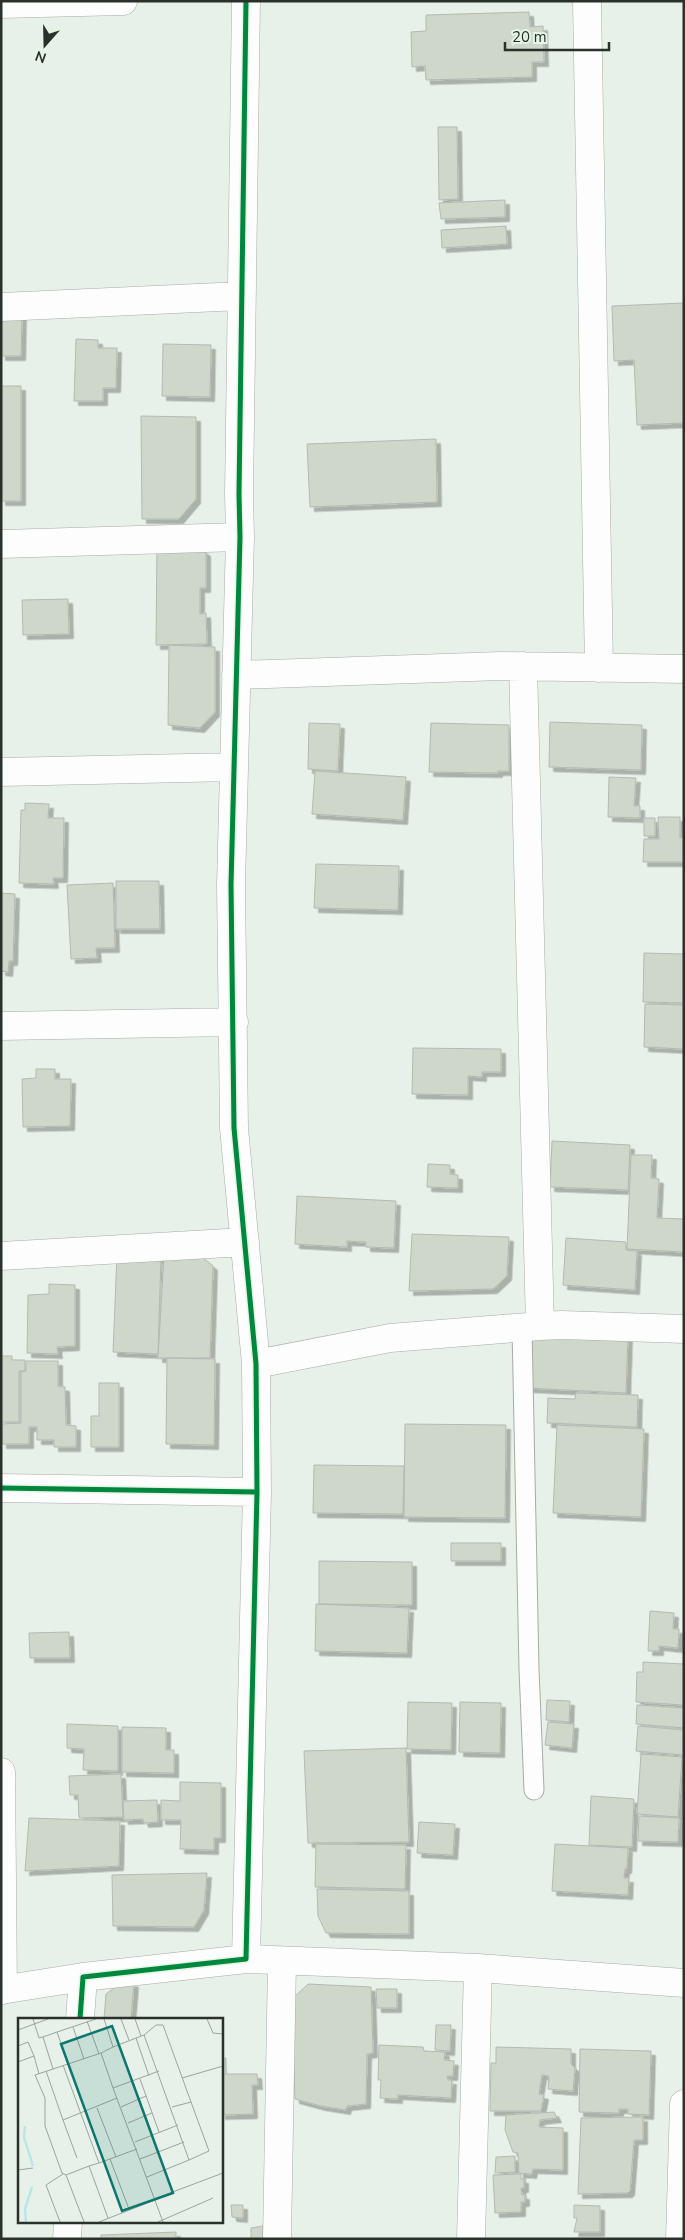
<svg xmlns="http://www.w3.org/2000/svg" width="685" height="2240" viewBox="0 0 685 2240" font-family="'Nunito Sans',sans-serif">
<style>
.building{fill:#cfd6ca;stroke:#b4b9b3;filter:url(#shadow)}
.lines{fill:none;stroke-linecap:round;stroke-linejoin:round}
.service-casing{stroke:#a5aca6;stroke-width:21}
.minor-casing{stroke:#a5aca6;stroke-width:29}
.service{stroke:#fcfdfc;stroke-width:19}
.minor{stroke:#fcfdfc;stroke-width:28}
.cycleway-casing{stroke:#e4f5e6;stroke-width:8}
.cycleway{stroke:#00873e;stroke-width:5}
.inset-river{fill:none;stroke:#bae6e8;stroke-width:2.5}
.inset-road{fill:none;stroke:#9ca49d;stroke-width:1}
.view{fill:#0f766e;fill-opacity:0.15;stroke:#0f766e;stroke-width:2.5}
.inset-edge{fill:none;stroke:#2a312b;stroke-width:2.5}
</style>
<defs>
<filter id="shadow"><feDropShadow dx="4.5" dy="4.5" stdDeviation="0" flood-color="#0004"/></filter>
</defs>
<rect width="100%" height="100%" fill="#e8f1e9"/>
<path class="building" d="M529,12l1,15 13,-1 1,36h-12v15l-106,3 -1,-14 -13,1 -1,-35 15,-1v-16z
M438,127h19l1,72 -19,1z
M505,200v17l-64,2 -2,-16z
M506,226l1,18 -65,4 -1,-18z
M684,303v120l-47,2 -3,-65 -20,1 -2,-55z
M1,314h21l-1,42h-20z
M76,339l22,1v8h19l-1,40h-13v13h-29z
M163,344l48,1 -1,52 -48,-1z
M1,386h20v115h-20z
M141,416l55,1v82l-17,20h-37z
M436,439l1,63 -127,5 -3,-63z
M191,541l15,11v36h-6v26l6,-1 1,31 -51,1 1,-103z
M68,599l1,35 -46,1 -1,-35z
M169,645l46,2v65l-15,16 -32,-3z
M550,722l92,3 -1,45 -92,-3z
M309,723l31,1 -2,47 -30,-2z
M431,723l78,2v46h-11v2l-69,-1z
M315,771l91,6 -3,43 -91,-6z
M609,777l27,1 -2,28h6v12l-32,-1z
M25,803l24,1 -1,14h16l-1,60h-10l1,6 -35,-1 2,-73h4z
M658,817h22v21h4v24h-41l1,-23h15z
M644,818h11v18h-11z
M316,864l83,2 -1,44 -84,-2z
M116,881h43l1,48h-44z
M113,883l2,65h-19l1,10 -26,1 -4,-74z
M1,893l14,1 -2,67h-4l-1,11 -7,-1z
M644,953l40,1v49l-41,-1z
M645,1004l39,1v44l-40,-2z
M413,1048l88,1v23h-19v5l-14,-1v19l-56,-1z
M36,1069h19v10h16l-1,47 -47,1 -1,-48 14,-1z
M552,1141l78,4 -2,45 -78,-3z
M631,1155h21l-1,23 8,1 -2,39 27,1v33l-57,-3z
M428,1164l22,1v9l8,1v13l-31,-1z
M297,1196l99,5 -2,47 -28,-1v-5l-19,-1v6l-52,-3z
M412,1234l97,3 -2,39 -14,13 -84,2z
M566,1238l60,4v8l11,1 -2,39 -72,-5z
M117,1254l44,2 -3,98 -45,-2z
M164,1255l37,1 12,10 -3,92h-52z
M49,1284l26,1v61l-18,1 1,7 -31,-1 1,-58 21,-1z
M530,1330l98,5 -2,58 -98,-5z
M1,1356h11v4h13v11h-6v51h-18z
M167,1358l48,1 -1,86 -48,-1z
M26,1361h32v25l7,1 1,38 10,1v21h-22v-7h-17v-13h-8v17h-27v-20l19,-1v-51l5,-1z
M99,1383h20v64h-28v-31h8z
M576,1393l62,2 -1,32 -90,-4 1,-25 27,1z
M405,1424l101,1 -1,93 -101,-1z
M557,1425l87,4 -3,88 -88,-4z
M314,1465l90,1 -1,48 -90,-1z
M451,1543h50v18h-50z
M319,1561l93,1v43l-93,-1z
M316,1604l93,4 -2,45 -92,-2z
M650,1611l24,2 -1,16h6l-1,19 -19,-2v5h-11z
M69,1632l1,26h-40l-1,-25z
M643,1662l41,2v41l-48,-3 1,-30h6z
M547,1700l23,1 -1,21 -23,-2z
M408,1702l44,1 -1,47 -44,-1z
M460,1702l41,1 -1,50 -41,-1z
M637,1705l47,3v20l-48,-4z
M548,1722l26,2 -2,24 -27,-3z
M67,1724l51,2v45l-35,-1 1,-21 -17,-1z
M638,1726l46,4v25l-48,-4z
M122,1727l44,1v22h8v23l-52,-1z
M406,1748l3,94 -101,1 -4,-92z
M641,1754l41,3 -4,60 -41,-3z
M121,1774l2,43 -44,1 -1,-23h-8l-1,-19z
M180,1782l41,1v55h-7v12l-34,-1 1,-29h-20v-20l19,1z
M591,1796l43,3 -2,48 -43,-2z
M157,1800l1,22 -14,1 -1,-4 -19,1 -1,-19z
M639,1816l40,2 -1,24 -40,-1z
M29,1818l91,3 -1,45 -94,5z
M419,1822l36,2 -2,31 -36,-2z
M316,1844l90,1 -1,44 -90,-2z
M555,1844l73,4 -1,21h-2l-1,9h5l-1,17 -76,-4z
M207,1873l-3,37 -10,17 -81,-1 -1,-51z
M317,1889l92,2v43l-83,-1 -8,-17z
M115,1979l19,4 -3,36h-27l2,-25 8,-6z
M308,1984l63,3 2,66 -6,1 -1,50 -19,2 -1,4 -25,-4 -26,-7 -4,-99z
M376,1989h21v19h-20z
M436,2025h15l-1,26 -15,-1z
M379,2045l44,2 1,4 21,1 -1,8 10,1 -1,15h-6l1,4h4l-1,18 -53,-3v4l-18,-1 1,-18h-3z
M496,2047l75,2v15l4,4 -2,23 -25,-2 1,-13 -7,-1 -3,19 5,1 -3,16h-51l1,-48h5z
M580,2049l71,2 -2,64 -21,-1v-5h-9v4l-40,-1z
M221,2053l1,21h35l1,11h-6l1,29 -32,1z
M554,2112l3,6 -17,2 -1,7 24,1v42l-30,-1 -1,5 -13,-1 -1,-20 -5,-1 -8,-22 1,-15z
M643,2117v23h-9l-4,51 -2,2 -50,1 3,-76z
M515,2156v16l-20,1 1,-16z
M521,2174v5h3v9h-3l1,7h3v7h-4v10l-26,1 -2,-38z
M231,2205h12v13l-11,-1z
M574,2205l26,1v26h-26l3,-14h-3z
M263,2226v13h-12v-11z
M176,2232v7h-75v-4z"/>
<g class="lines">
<g class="service-casing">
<path id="service" d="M522,1328l7,341 5,121"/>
</g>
<g class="minor-casing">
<path id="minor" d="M587,1l12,667
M1,4l122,-3
M1,307l240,-11
M1,544l239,-7
M523,666l17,660
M236,675l265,-9 183,3
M1,772l233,-5
M1,1026l233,-4
M1,1256l244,-14
M256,1364l134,-26 150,-12 22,-1 122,4
M1,1488l256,4 -1,-128 -22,-236 -3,-243 9,-348 -1,-43 7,-493
M1,1772l2,218
M246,1959l232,9 206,15
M1,1990l82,-13
M80,2019l3,-42 163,-18 11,-467
M67,2239l1,-18
M277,2239l5,-277
M471,2239l7,-271
M680,2239l4,-135"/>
</g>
<use href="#service" class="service"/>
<use href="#minor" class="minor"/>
<g class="cycleway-casing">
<path id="cycleway" d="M1,1488l256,4 -1,-128 -22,-236 -3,-243 9,-348 -1,-43 7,-493
M80,2019l3,-42 163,-18 11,-467"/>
</g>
<use href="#cycleway" class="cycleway"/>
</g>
<g transform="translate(18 2018)">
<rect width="205" height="205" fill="#e8f1e9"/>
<path class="inset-river" d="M7,108l-1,11 9,29M8,204l-1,-13 7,-22"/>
<path class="inset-road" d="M15,1l6,19 4,-1M86,1l9,28 -12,6 12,35M103,1l8,21M117,1l6,17M189,1l6,14 10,1M69,3l12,33M55,9l11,32M0,12l30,-11M126,17l45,125 -42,17M118,20l13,38M101,26l13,38M0,28l10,-4 6,14M95,29l31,-12 12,-10h7l28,77 -19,5M0,44l16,-6 5,18M50,45l-11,-31 39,-13M45,47l36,98 -10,3 19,52M35,51l-10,-32 14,-5M28,53l17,49 54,-22M141,53l-46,17 50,134M164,60l41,-12M122,61l19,53M103,89l25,-11M79,90l19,49M45,102l14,38M110,105l24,-10M117,124l43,-17M92,141l19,50M122,141l44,-17M171,142l20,-9 -18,-49M81,145l38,-14M71,148l-23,9 -4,-2 -17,-47v-28l-10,-23 66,-22M0,152l15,-2M48,157l18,47M136,181l69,-26M42,204l-14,-37 17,-11M81,204l56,-22M140,204l55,-24"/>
<path class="view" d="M94,8l61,167 -51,18 -61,-167z"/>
<rect width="205" height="205" class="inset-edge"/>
</g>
<rect width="685" height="2240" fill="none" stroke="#2a312b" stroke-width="5"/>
<g transform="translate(45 45) rotate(200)" stroke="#e4f5e6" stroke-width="4" paint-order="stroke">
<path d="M0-4L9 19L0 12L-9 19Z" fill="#2a312b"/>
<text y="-8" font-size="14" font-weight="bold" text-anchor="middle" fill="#2a312b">N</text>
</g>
<path d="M505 42v8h104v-8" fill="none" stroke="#2a312b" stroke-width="2.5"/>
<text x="512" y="42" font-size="15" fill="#2a312b" stroke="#e4f5e6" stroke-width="4" paint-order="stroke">20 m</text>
</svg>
